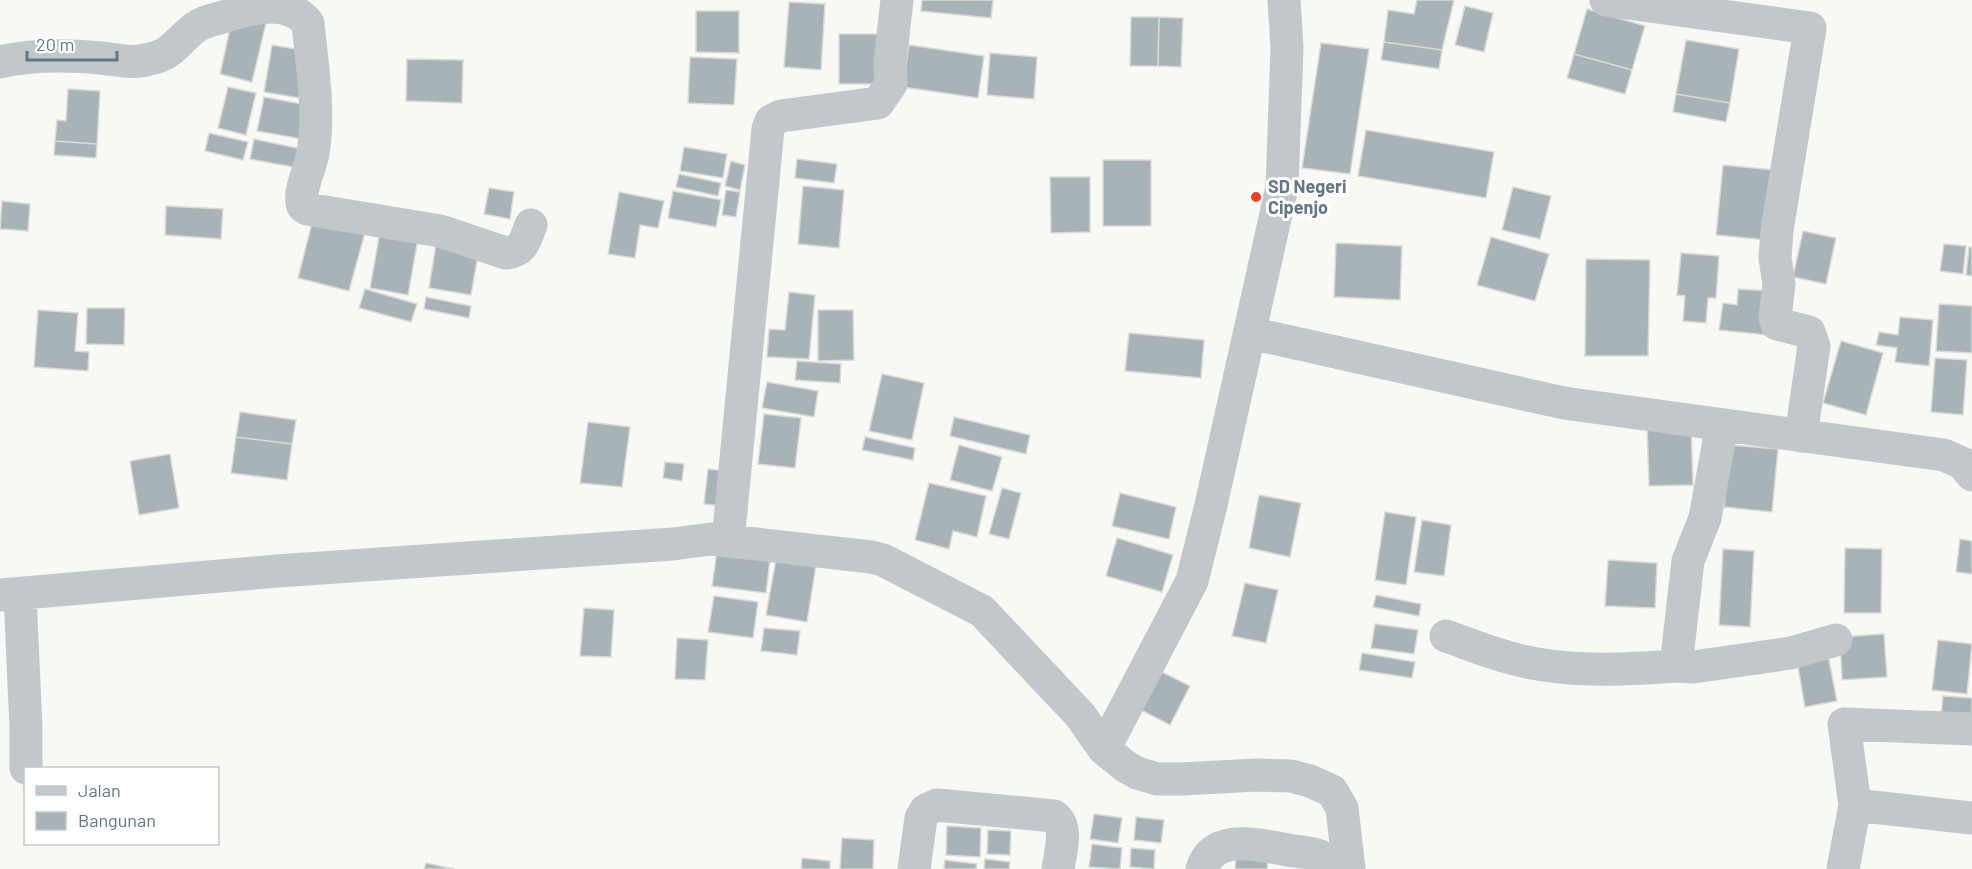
<svg xmlns="http://www.w3.org/2000/svg" width="1972" height="869" viewBox="0 0 1972 869" font-family="Barlow,sans-serif">
<style>
.building{fill:#a8b3b8;stroke:#dadad8;stroke-width:1.5}
.lines{fill:none;stroke-linecap:round;stroke-linejoin:round}
.minor{stroke:#c1c7ca;stroke-width:33}
.poi-dot{fill:#eb3f23;stroke:#fff;stroke-width:2}
.labels{text-anchor:middle;stroke-width:6;stroke-linejoin:round;paint-order:stroke}
.poi-label{font-size:18px;font-weight:bold;fill:#627782;stroke:#fff;text-anchor:start}
</style>
<rect width="100%" height="100%" fill="#f8f8f5"/>
<path class="building" d="M922,0h71l-2,18 -70,-7z
M1417,0h37l-12,50 -58,-8 4,-32 26,4z
M789,2l36,2 -4,66 -37,-3z
M1465,6l28,7 -9,39 -29,-7z
M1587,9l58,17 -13,44 -58,-16z
M696,11h43v42l-43,-1z
M233,15l33,8 -14,59 -32,-8z
M1131,17h28l-1,49h-28z
M1159,17l24,1 -2,49 -23,-1z
M839,34h41v50h-41z
M1686,40l53,9 -9,54 -54,-9z
M1384,42l58,8 -3,19 -58,-9z
M1321,43l48,6 -19,125 -48,-6z
M272,45l35,6 -8,47 -35,-6z
M909,45l75,11 -6,42 -75,-11z
M990,53l47,4 -3,42 -47,-4z
M1574,54l58,16 -7,24 -58,-16z
M690,57l47,2 -3,46 -46,-2z
M407,59l56,1 -1,43 -56,-2z
M228,87l28,6 -10,42 -28,-7z
M68,89l32,2 -3,53 -42,-3 2,-21 9,1z
M1676,94l54,9 -4,19 -53,-10z
M264,97l43,8 -6,34 -44,-8z
M1366,130l128,22 -8,46 -128,-22z
M209,133l39,9 -5,18 -38,-9z
M254,139l48,10 -4,19 -48,-9z
M55,141l42,3 -1,14 -42,-3z
M684,147l43,7 -4,24 -43,-7z
M797,159l40,5 -3,19 -39,-5z
M1103,160h48v66h-48z
M731,161l14,4 -5,25 -15,-4z
M1723,165l51,5 -7,70 -51,-5z
M679,174l42,9 -3,13 -42,-9z
M1050,177h40v55l-39,1z
M803,186l41,4 -5,58 -41,-4z
M1513,187l38,9 -11,43 -38,-9z
M489,188l25,4 -4,27 -26,-5z
M726,190l14,2 -4,25 -14,-2z
M673,191l48,9 -5,27 -48,-9z
M619,192l45,9 -6,27 -18,-3 -5,33 -27,-4z
M2,201l28,3 -2,27 -28,-2z
M166,206l57,3 -2,30 -56,-4z
M314,215l52,14 -17,62 -51,-13z
M381,226l38,7 -11,62 -38,-7z
M1803,231l33,7 -10,46 -33,-7z
M1491,237l58,17 -14,47 -58,-16z
M437,238l43,6 -9,51 -42,-7z
M1336,243l66,3 -2,54 -66,-3z
M1944,244l22,2 -3,28 -23,-3z
M1969,247h3v29l-6,-1z
M1681,253l38,3 -3,42h-8l-2,25 -23,-2 2,-25 -8,-1z
M1586,259l64,1 -2,96h-63z
M365,289l52,15 -6,18 -52,-14z
M1738,289l33,2 -4,44 -48,-5 4,-27 14,2z
M789,292l26,3 -6,64 -42,-2 2,-28 16,1z
M426,297l45,9 -2,12 -45,-9z
M1939,304l33,2v47l-36,-2z
M87,308h38l-1,37 -38,-1z
M38,310l40,3 -3,38 14,1 -1,19 -54,-4z
M818,310h35l1,50 -36,1z
M1900,317l33,3 -4,46 -34,-4 2,-14 -21,-3 3,-13 19,3z
M1129,333l75,7 -3,38 -76,-7z
M1841,341l42,12 -17,62 -43,-12z
M1935,358l32,2 -4,55 -32,-3z
M797,361l44,3 -1,19 -45,-3z
M882,374l42,9 -12,57 -43,-9z
M767,382l51,9 -4,26 -52,-9z
M240,412l56,8 -4,24 -56,-7z
M764,414l37,4 -6,50 -37,-4z
M954,417l76,18 -4,19 -76,-18z
M588,422l42,5 -8,60 -42,-4z
M1691,425l2,60 -44,1 -2,-60z
M236,437l56,7 -5,36 -56,-7z
M865,437l50,11 -2,12 -51,-10z
M959,445l43,12 -10,34 -42,-11z
M1730,445l48,4 -6,63 -48,-5z
M170,454l9,54 -40,7 -9,-54z
M665,462l19,2 -2,17 -19,-3z
M708,469l18,2 -4,35 -18,-2z
M929,483l57,13 -9,41 -24,-6 -4,18 -34,-9z
M1002,488l19,5 -12,46 -20,-5z
M1120,493l56,14 -7,32 -57,-13z
M1259,495l42,8 -11,54 -41,-9z
M1385,512l31,5 -10,68 -31,-5z
M1422,520l29,5 -7,51 -30,-4z
M1117,538l56,17 -11,37 -56,-16z
M1960,539l12,2v33l-16,-2z
M718,545l53,6 -5,42 -54,-7z
M1845,548l37,1 -1,64h-37z
M1723,549l31,2 -4,76 -31,-2z
M776,559l40,6 -9,57 -41,-7z
M1608,560l49,3 -2,45 -50,-2z
M1245,583l33,7 -12,53 -34,-7z
M1376,595l45,9 -2,12 -46,-9z
M714,596l44,6 -5,36 -45,-6z
M584,608l30,2 -3,47 -31,-1z
M1375,624l43,6 -4,24 -43,-6z
M764,628l36,3 -3,24 -36,-4z
M1884,634l3,43 -45,3 -2,-43z
M677,638l31,2 -3,40 -30,-1z
M1938,640l34,4 -5,50 -35,-4z
M1827,650l10,51 -32,6 -9,-51z
M1362,653l53,9 -3,16 -53,-8z
M1160,671l30,15 -20,39 -31,-16z
M1943,696l29,2v20l-31,-2z
M1094,814l28,4 -4,25 -28,-4z
M1136,817l28,3 -3,23 -27,-3z
M947,826l34,2 -1,29 -34,-2z
M988,830l23,1 -1,24 -23,-1z
M842,838l32,2 -1,29h-33z
M1092,844l30,4 -2,21 -31,-2z
M1131,848l24,2 -1,19 -24,-2z
M1236,856l32,4 -1,9h-32z
M802,858l28,3v8h-29z
M985,859l25,3 -1,7h-25z
M945,860l32,4 -1,5h-32z
M426,863l28,6h-30z"/>
<g class="lines">
<path class="minor" d="M1606,0l204,28 -33,202 -2,28 4,26 -4,33 2,7 32,8 5,14 -13,90
M0,62c33,-8 67,-7 101,-4 25,3 32,7 59,-2 14,-5 25,-23 39,-31 9,-5 21,-7 31,-10 29,-9 59,-15 78,8 4,43 12,87 5,130 -2,13 -16,42 -10,53l4,3 133,22 66,22c18,-2 19,-13 25,-28
M1250,333l314,70 380,52 18,8 10,12
M1722,425l-17,93 -17,43 -12,105 17,1 98,-14 45,-13
M728,541l40,-412 3,-8 10,-5 97,-13 13,-19 -1,-22 7,-62
M0,595l277,-24 396,-27 38,-5 160,18 12,3 99,51 98,104 24,34 21,17 12,7 20,6h25l75,-4 34,1 19,5 22,10 10,17 7,61
M20,595l6,133v40
M1446,636c20,7 40,15 61,21 54,16 113,13 169,9
M1104,749l88,-168 19,-76 71,-318 5,-139 -3,-48
M1855,805l117,13
M914,869l7,-51 5,-8 11,-5 117,11c15,11 6,37 4,53
M1202,869c12,-37 57,-24 86,-19 10,2 23,2 32,6 7,3 14,9 20,13
M1843,869l12,-64 -11,-81 128,5"/>
</g>
<circle class="poi-dot" cx="1256" cy="197" r="6"/>
<g class="labels">
<g class="poi-label">
<text x="1268" y="193">SD Negeri<tspan x="1268" dy="21">Cipenjo</tspan></text>
</g>
</g>
<rect x="24" y="767" width="195" height="78" fill="#ffffff" stroke="#c0c9cd" stroke-width="1.5"/>
<rect x="36" y="786" width="30" height="9" fill="#c1c7ca" stroke="#c0c9cd" stroke-width="1.5"/>
<text x="78" y="797" font-size="18" fill="#627782">Jalan</text>
<rect x="36" y="812" width="30" height="18" fill="#a8b3b8" stroke="#c0c9cd" stroke-width="1.5"/>
<text x="78" y="827" font-size="18" fill="#627782">Bangunan</text>
<path d="M27 51v9h90v-9" fill="none" stroke="#627782" stroke-width="3"/>
<text x="36" y="51" font-size="18" fill="#627782" stroke="#ffffff" stroke-width="4.5" paint-order="stroke">20 m</text>
</svg>
